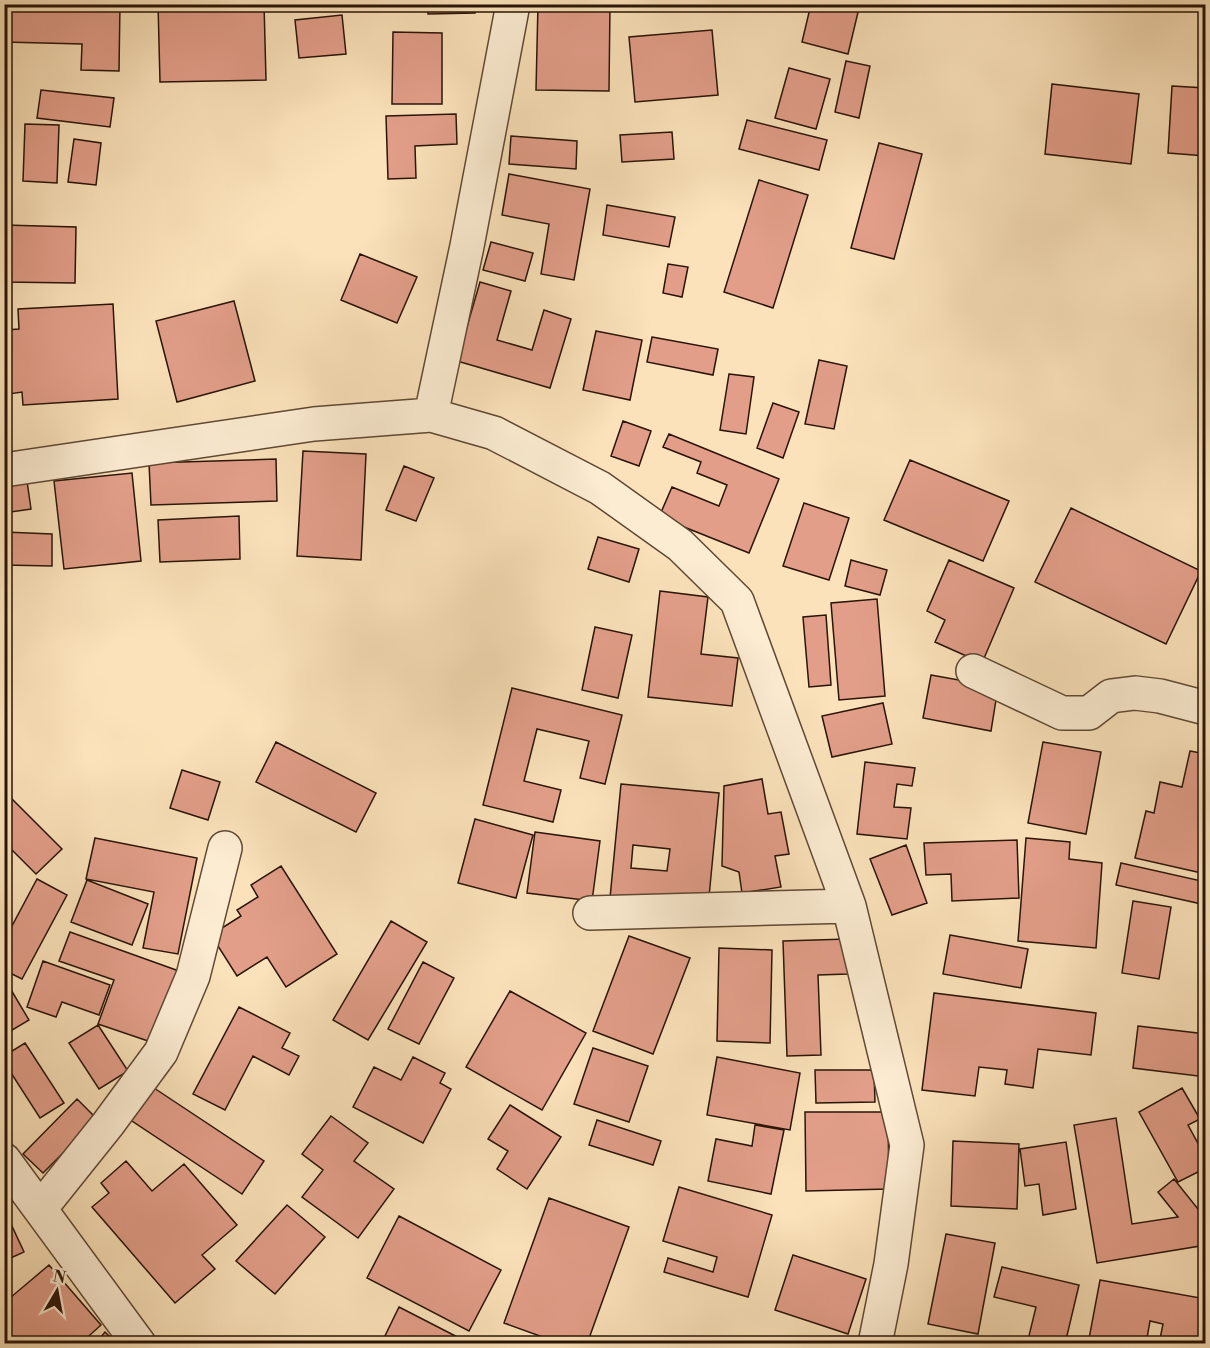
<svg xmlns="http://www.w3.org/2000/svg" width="1210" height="1348" viewBox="0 0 1210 1348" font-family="'Libre Bodoni',serif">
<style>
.building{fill:#e29e89;stroke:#291407;stroke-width:1.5;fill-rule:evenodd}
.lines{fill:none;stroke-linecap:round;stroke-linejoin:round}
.minor-casing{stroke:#5e4834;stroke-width:36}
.minor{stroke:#fcecd2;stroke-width:33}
</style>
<rect width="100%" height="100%" fill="#fbe2ba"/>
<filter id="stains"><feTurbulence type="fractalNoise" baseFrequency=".00333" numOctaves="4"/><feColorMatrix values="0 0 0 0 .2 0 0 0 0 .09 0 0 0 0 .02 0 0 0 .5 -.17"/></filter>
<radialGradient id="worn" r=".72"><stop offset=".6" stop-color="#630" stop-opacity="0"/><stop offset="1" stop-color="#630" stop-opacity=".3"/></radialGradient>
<path class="building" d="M4,4h116l-1,67 -38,-1 1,-26 -78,-2z
M158,4h106l2,76 -106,2z
M428,4h47v9l-47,1z
M538,4h72l-1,87 -73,-1z
M811,4h49l-12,50 -46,-12z
M342,15l4,39 -47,4 -4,-38z
M712,30l6,65 -83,7 -6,-65z
M393,32l49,1v71h-50z
M846,61l24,5 -11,52 -24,-6z
M789,68l41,11 -14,50 -41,-11z
M1052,84l87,10 -8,70 -86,-10z
M1172,86l34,2v68l-38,-3z
M41,90l73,8 -4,29 -73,-9z
M456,114l1,30 -42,2 1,32 -28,1 -2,-63z
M747,120l80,20 -8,30 -80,-21z
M25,124l34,1 -2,58 -34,-2z
M672,132l2,27 -52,3 -2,-27z
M511,136l66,5 -1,28 -67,-5z
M74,139l27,4 -5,42 -28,-3z
M879,143l43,11 -28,105 -43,-11z
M509,174l81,15 -16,91 -33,-6 8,-50 -47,-9z
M759,180l49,15 -35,113 -49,-16z
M607,205l68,12 -6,30 -66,-12z
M4,225l72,2 -1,56 -71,-1z
M491,242l42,11 -8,28 -42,-11z
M360,254l57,23 -20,46 -56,-23z
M668,264l20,3 -6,30 -19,-4z
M480,282l31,9 -14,49 35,10 12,-40 27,9 -21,69 -93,-27z
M234,301l21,80 -78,21 -21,-81z
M113,304l5,95 -95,6 -1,-13 -13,2 -4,-64 14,-1 -1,-20z
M596,331l46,9 -12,60 -47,-10z
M652,337l66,12 -5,26 -66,-13z
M819,360l28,6 -13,63 -29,-5z
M729,374l25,3 -8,57 -26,-4z
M773,403l26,9 -16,46 -26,-10z
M623,421l28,10 -12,35 -28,-10z
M669,434l110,45 -30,74 -90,-36 13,-30 47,19 8,-21 -30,-12 4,-11 -38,-15z
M303,451l63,3 -5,106 -64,-4z
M276,459l1,42 -126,4 -2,-42z
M910,460l99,41 -26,60 -99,-41z
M404,466l30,12 -18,43 -30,-11z
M132,473l9,88 -77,8 -10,-88z
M26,474l5,35 -27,4v-35z
M804,503l45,15 -20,62 -46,-14z
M1071,508l130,63 -35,73 -131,-62z
M239,516l1,43 -80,3 -2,-42z
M4,532l48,2v32l-48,-1z
M598,537l41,12 -10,33 -41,-13z
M851,560l36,10 -7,25 -35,-9z
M949,560l65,28 -32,75 -47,-21 10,-22 -18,-9z
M660,591l48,6 -7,57 37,4 -6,48 -84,-9z
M877,599l8,97 -46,4 -8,-97z
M826,615l5,70 -22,2 -6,-70z
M595,627l37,8 -14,63 -36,-8z
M931,675l67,12 -7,44 -68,-13z
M512,688l110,27 -17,69 -25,-6 9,-37 -52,-12 -13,52 37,9 -8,32 -70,-17z
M883,703l9,41 -60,13 -10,-41z
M276,742l100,51 -20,39 -100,-50z
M1043,742l58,10 -15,82 -58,-11z
M1190,751l16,3v120l-71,-16 11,-47 8,2 6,-31 22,5z
M865,762l50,6 -3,18 -15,-2 -3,23 17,1 -4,31 -50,-5z
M182,770l38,12 -12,38 -38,-12z
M762,779l6,35 13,-2 8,42 -14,2 6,31 -39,6 -3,-21 -17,-6 2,-80z
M621,784l98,9 -11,114 -98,-9zM633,845l37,4 -3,22 -36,-3z
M10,797l52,52 -26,25 -32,-32v-39z
M475,819l58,16 -17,63 -58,-15z
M535,832l65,9 -8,60 -65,-8z
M95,838l102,20 -19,96 -35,-6 11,-56 -68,-13z
M1026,838l44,4 -1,17 33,4 -6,85 -78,-7z
M1017,840l2,58 -67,3 -1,-27 -25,1 -2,-32z
M906,845l21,58 -35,12 -22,-56z
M1121,863l85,19v23l-90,-20z
M281,866l56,88 -51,33 -19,-30 -30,19 -26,-41 30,-19 -4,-6 21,-13 -7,-12z
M37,879l30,16 -45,84 -18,-9v-29z
M87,880l61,24 -16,41 -61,-23z
M1133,901l38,6 -12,72 -37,-6z
M391,921l36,21 -59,98 -35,-20z
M70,932l109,39 -25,72 -56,-19 16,-44 -55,-19z
M950,935l78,14 -7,39 -78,-14z
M629,936l61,22 -37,96 -60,-23z
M847,939l1,35 -30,1 3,80 -34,1 -4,-115z
M719,948l53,2 -2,93 -53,-2z
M43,961l67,24 -11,30 -37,-13 -6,15 -29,-10z
M423,962l31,16 -35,66 -31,-15z
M4,978l25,42 -25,15z
M510,991l76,42 -44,77 -76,-43z
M934,993l162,20 -5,42 -53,-6 -5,39 -28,-4 2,-14 -28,-3 -4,29 -53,-6z
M239,1007l51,26 -8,15 17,8 -10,19 -36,-19 -28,54 -32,-16z
M98,1025l30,46 -29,18 -30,-46z
M1138,1026l68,8v43l-73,-9z
M25,1043l39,60 -24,15 -36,-56v-6z
M593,1048l55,18 -19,56 -55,-18z
M413,1057l32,16 -5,10 11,6 -28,54 -70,-36 21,-40 27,13z
M717,1057l83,16 -10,57 -83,-15z
M815,1070h59l1,32 -59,1z
M151,1086l113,75 -22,33 -113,-75z
M1182,1088l18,31 -12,6 18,33v10l-28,14 -39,-70z
M77,1099l20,20 -54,54 -20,-19z
M510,1105l51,32 -34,52 -30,-20 11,-18 -20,-12z
M805,1112h83l1,77 -83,2z
M331,1116l37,27 -14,18 40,28 -36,49 -56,-41 21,-27 -21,-16z
M1116,1118l16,106 46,-7 -20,-25 16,-13 32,40v26l-109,18 -23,-138z
M597,1120l64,21 -8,24 -64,-20z
M755,1125l29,5 -13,64 -63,-13 8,-42 36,7z
M953,1141l66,3 -2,65 -66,-3z
M1066,1142l10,67 -33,6 -4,-31 -14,2 -5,-37z
M126,1161l26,30 32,-27 53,61 -35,30 13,14 -40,34 -83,-96 17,-14 -8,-10z
M679,1187l93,28 -24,82 -84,-25 4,-14 45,14 4,-15 -54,-16z
M549,1198l80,29 -42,117h-25l-58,-21z
M287,1205l38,32 -50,57 -39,-33z
M4,1209l20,43 -20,9z
M399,1216l102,54 -32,61 -102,-53z
M946,1234l49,9 -17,91 -50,-10z
M793,1255l73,24 -18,55 -73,-24z
M49,1265l52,60 -21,19h-67l-9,-10v-31z
M1002,1267l77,18 -14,59h-38l9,-37 -42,-10z
M4,1274l7,10 -7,4z
M1100,1280l106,19 -8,45h-39l4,-20 -13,-3 -4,23h-58z
M399,1307l72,37h-90z
M105,1332l12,12h-22z"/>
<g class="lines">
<g class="minor-casing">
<path id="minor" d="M431,415l36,-169 46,-242
M4,470l310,-46 117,-9 63,18 106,55 80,57 57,56 112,305 58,239 -16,119 -16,80
M973,671l89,42h27l22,-17 24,-3 25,3 46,12
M590,913l259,-7
M4,1160l135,184
M40,1209l68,-85 53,-72 32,-76 32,-128"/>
</g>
<use href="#minor" class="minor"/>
</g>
<rect width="1210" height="1348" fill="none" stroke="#fbe2ba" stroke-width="24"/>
<rect x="6" y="6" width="1198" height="1336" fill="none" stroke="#291407" stroke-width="3"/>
<rect x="12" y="12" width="1186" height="1324" fill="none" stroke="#291407" stroke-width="1.5"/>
<g transform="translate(57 1291) rotate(10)" stroke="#fcecd2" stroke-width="4.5" paint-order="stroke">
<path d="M0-4.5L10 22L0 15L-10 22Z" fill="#291407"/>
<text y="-9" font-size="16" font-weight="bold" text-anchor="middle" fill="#291407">N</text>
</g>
<rect width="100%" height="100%" filter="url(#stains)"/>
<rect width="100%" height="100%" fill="url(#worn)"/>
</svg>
